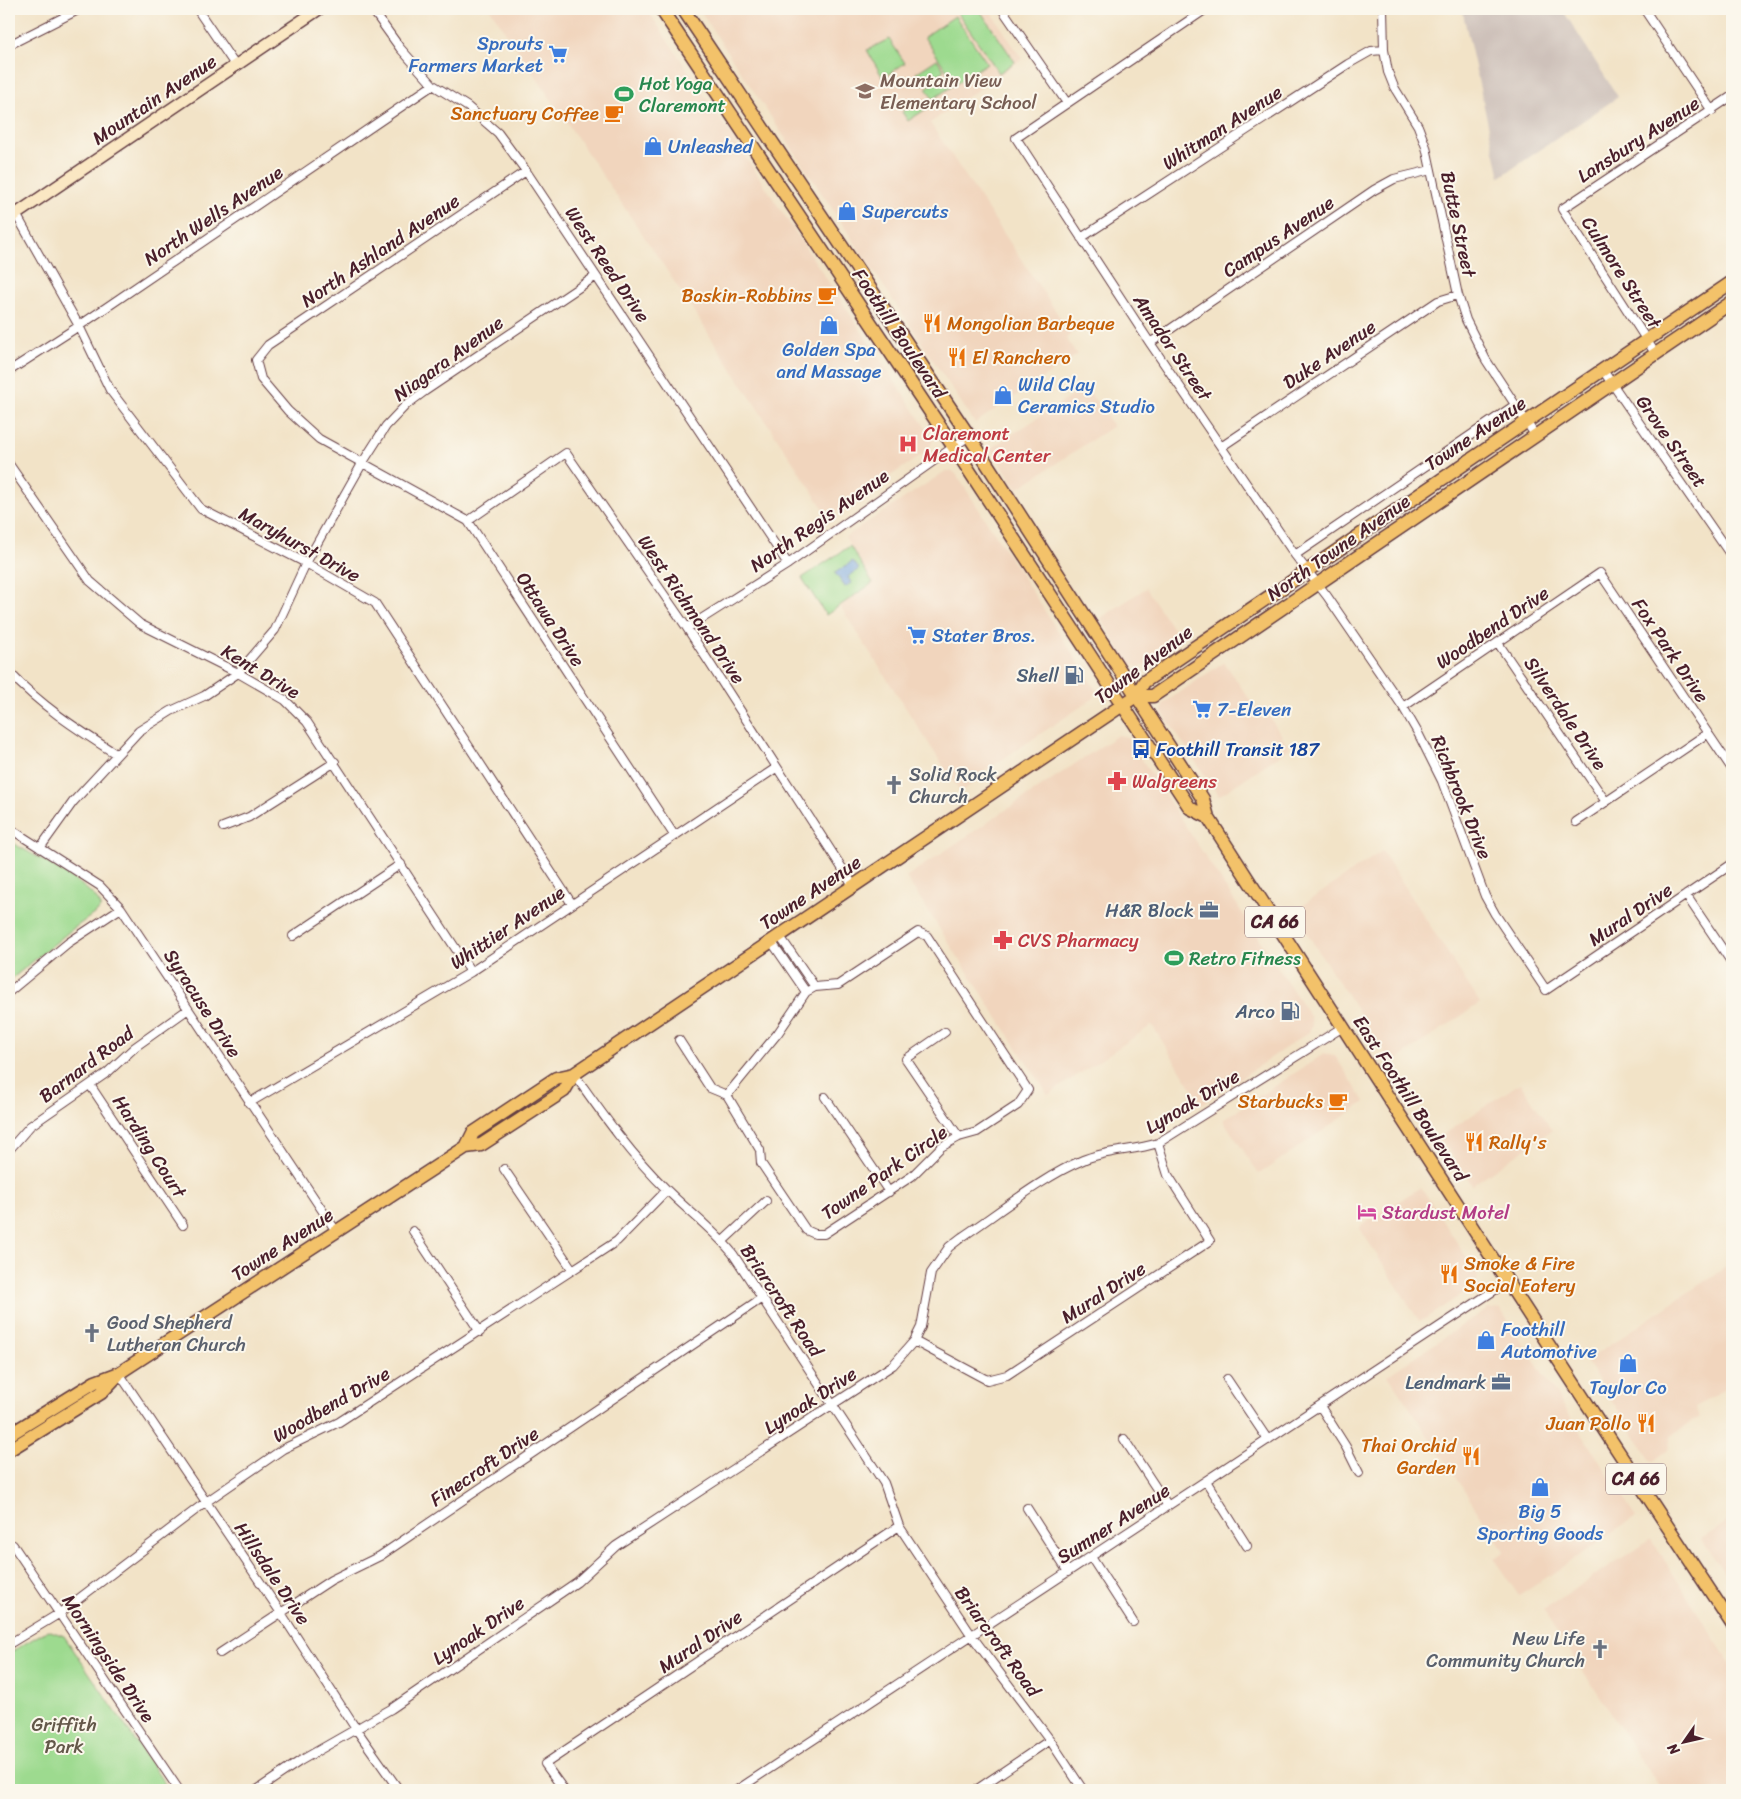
<svg xmlns="http://www.w3.org/2000/svg" width="1741" height="1799" viewBox="0 0 1741 1799" font-family="Sriracha,sans-serif">
<style>
.built{fill:#f1d5bd}
.industrial{fill:#cec1ba}
.green{fill:#9dda8f;stroke:#747c5d}
.water{fill:#74a4de;stroke:#5f6284}
.lines{fill:none;stroke-linecap:round;stroke-linejoin:round}
.street-casing{stroke:#633c42;stroke-width:10}
.secondary-casing{stroke:#633c42;stroke-width:14}
.primary-casing{stroke:#633c42;stroke-width:15}
.street{stroke:#fff;stroke-width:8}
.secondary{stroke:#fae7c3;stroke-width:11}
.primary{stroke:#f3c26a;stroke-width:12}
.labels{text-anchor:middle;stroke-width:4;stroke-linejoin:round;paint-order:stroke}
.shield{fill:#fbf7ec;stroke:#7f6065;stroke-width:1}
.shield-label{font-size:18px;font-weight:bold;fill:#4a1f2b}
.shop-label{font-size:19px;fill:#366cbe;stroke:#fbf7ec;text-anchor:start}
.education-label{font-size:19px;fill:#785e54;stroke:#fbf7ec;text-anchor:start}
.leisure-label{font-size:19px;fill:#27864d;stroke:#fbf7ec;text-anchor:start}
.street-label{font-size:19px;fill:#4a1f2b;stroke:#fbf7ec}
.food-label{font-size:19px;fill:#c56008;stroke:#fbf7ec;text-anchor:end}
.health-label{font-size:19px;fill:#be3a42;stroke:#fbf7ec;text-anchor:start}
.service-label{font-size:19px;fill:#4e5e75;stroke:#fbf7ec;text-anchor:end}
.transit-label{font-size:19px;fill:#164399;stroke:#fbf7ec;text-anchor:start}
.worship-label{font-size:19px;fill:#5b616d;stroke:#fbf7ec;text-anchor:start}
.hotel-label{font-size:19px;fill:#b23c85;stroke:#fbf7ec;text-anchor:start}
.park-label{font-size:19px;fill:#635749;stroke:#fbf7ec}
</style>
<rect width="100%" height="100%" fill="#fbf7ec"/>
<filter id="ink" filterUnits="userSpaceOnUse"><feTurbulence type="fractalNoise" baseFrequency=".02" numOctaves="2"/><feDisplacementMap in="SourceGraphic" scale="10" xChannelSelector="R" yChannelSelector="G"/><feConvolveMatrix kernelMatrix="1 2 1 2 8 2 1 2 1" color-interpolation-filters="sRGB"/></filter>
<filter id="wash" filterUnits="userSpaceOnUse"><feTurbulence type="fractalNoise" baseFrequency=".0096" numOctaves="4" result="noise"/><feDisplacementMap in="SourceGraphic" scale="20" xChannelSelector="R" yChannelSelector="G"/><feGaussianBlur stdDeviation="1.12" result="paint"/><feColorMatrix in="noise" values="0 0 0 0 0 0 0 0 0 0 0 0 0 0 0 0 0 1.4 0 .05"/><feComposite in="paint" operator="in"/></filter>
<g filter="url(#wash)">
<rect width="100%" height="100%" fill="#f2e3c7"/>
<path class="built" d="M490,9h157l286,430 -4,11 -100,67 -165,-251z
M699,9h290l33,50 -92,64 141,211 -5,4 11,17 -102,68z
M1086,387l27,39 -96,63 -26,-41z
M946,471h6l4,3 140,216 -2,8 -115,77 2,3 -21,14 -120,-186 33,-23 -28,-46z
M1146,588l35,53 -37,25 -6,1 -11,-5 -26,-44z
M1224,662l38,56 6,-3 22,33 -71,48 -57,-84 1,-8z
M1118,735l9,2 184,281 1,7 -3,7 -107,72 -50,-79 -104,70 -142,-218z
M1382,851l98,152 -88,60 -99,-151z
M1324,1054l11,2 30,46 -106,72 -36,-54z
M1520,1083l32,47 -80,55 -32,-48z
M1421,1187l57,88 -2,10 -56,37 -61,-95z
M1732,1263v120l-37,25 5,9 -29,18 -3,15 -16,12 -66,-101z
M1488,1308l13,2 135,207 -117,79 -25,-37 10,-8 -116,-176z
M1732,1518v67l-30,-46z
M1651,1539l81,128v121l-3,2h-68l-118,-180z"/>
<path class="industrial" d="M1462,9h100l56,88 -118,80z"/>
<path class="green" d="M955,9h24l36,53 -16,11z
M955,16l32,47 -31,21 -32,-47z
M889,39l16,24 -22,15 -16,-28z
M937,59l7,11 -21,15 -7,-12z
M947,74l7,11 -21,14 -7,-11z
M920,99l6,10 -18,12 -6,-9z
M850,546l23,37 -47,32 -24,-37z
M9,841c22,13 83,43 92,65l-3,5 -28,20 -61,50z
M48,1630l16,6 105,154h-160v-137z"/>
<path class="water" d="M853,561l6,8 -11,8 3,6 -6,4 -10,-14z"/>
</g>
<g filter="url(#ink)">
<g class="lines">
<g class="street-casing">
<path id="street" d="M197,9l38,56
M372,9l28,39 33,37 35,22 30,26 28,38 262,393
M1002,9l65,94
M1206,9l-190,129 134,205 145,212 32,41 76,111 15,26 24,48 43,115 10,18 51,76 186,-126
M1383,9l1,41 4,22 6,15 24,39 8,21 32,148 8,25 20,40 49,75
M1644,9l68,102
M9,45l71,-36
M526,171l-258,174 -12,15 5,19 27,32 31,28 149,82 206,314
M16,214l63,112 31,64 91,119 105,54 69,40 197,301
M1081,238l267,-174 23,-13 13,-1
M1150,343l224,-153 20,-11 37,-9
M1655,353l-93,-144 170,-113
M1602,369l130,188
M9,371l70,-45 354,-241
M1221,447l217,-146 20,-6
M9,464l81,117 50,43 98,49 47,27 22,22 164,250
M468,521l98,-68 121,175 166,257
M1295,555l220,-150
M687,628l101,-64 181,-128
M1498,643l108,159
M9,672c32,34 68,57 107,82
M1403,707l197,-134 132,196
M1576,822l132,-89
M223,827l26,-10 86,-55
M9,828l91,58 21,22 215,323
M40,848l33,-46 66,-71 32,-20 33,-15 34,-23 37,-43 31,-67 57,-101 23,-36 20,-21 19,-14 171,-115
M1686,895l46,68
M918,932l9,4 101,154 -10,15 -41,27 -18,5 -18,10 -29,29 -88,58h-9l-9,-4 -45,-67 -1,-13 -33,-55 51,-62 28,-41 9,-5 23,-2z
M779,935l36,52
M293,936l108,-72
M771,941l35,51
M9,992l59,-49 53,-35
M945,1032l-39,27 53,78
M679,1040l31,48 17,7
M574,1074c29,41 57,81 93,116 22,22 47,40 66,64l151,229 15,43 73,110 78,104 33,50
M90,1085l93,140
M825,1097l64,95
M249,1103l222,-131 305,-204
M9,1150l21,-24 78,-54 27,-25 52,-37
M504,1169l68,100
M413,1231l67,101
M723,1241l43,-40
M914,1341l73,39 20,-5 203,-134 -42,-66 -10,-32
M119,1373l162,240 75,116 43,61
M1227,1379l41,61
M1320,1406l26,41 13,26
M1124,1439l44,67
M1206,1481l41,65
M1027,1508l41,64
M13,1545l166,245
M1091,1557l42,65
M9,1644l51,-31 146,-111 77,-53 56,-27 278,-181 50,-51
M220,1653l111,-73 49,-24 382,-258
M257,1790l43,-29 91,-52 186,-127 39,-36 277,-181 21,-24 7,-14 10,-54 18,-26 13,-10c36,-24 82,-61 121,-77 23,-10 51,-9 75,-17l185,-116
M564,1790l-19,-26 354,-238
M737,1790l770,-508
M976,1790l74,-50"/>
</g>
<g class="secondary-casing">
<path id="secondary" d="M9,219l310,-210"/>
</g>
<g class="primary-casing">
<path id="primary" d="M661,9l292,437 237,362 18,9
M683,9l286,427 234,363 5,18c173,270 347,540 524,807
M1136,696h17l579,-394
M466,1147l7,-14 83,-55 18,-4 562,-378 8,-14 35,-24 553,-376
M9,1435l86,-53 24,-9 347,-226 15,-2 83,-54 10,-17
M9,1450l92,-57 17,-18"/>
</g>
<use href="#street" class="street"/>
<use href="#secondary" class="secondary"/>
<use href="#primary" class="primary"/>
</g>
</g>
<defs>
<g id="supermarket-bare" transform="scale(1.5)"><path d="M-6-5.5h2.5l.6 2H6L4.5 2H-2.5L-4.4-4H-6ZM-1.5 3.2a1.3 1.3 0 1 0 .1 0ZM3 3.2a1.3 1.3 0 1 0 .1 0Z" fill="#3f7fe0" stroke="#fbf7ec" stroke-width="2.5" paint-order="stroke"/></g>
<g id="school-bare" transform="scale(1.5)"><path d="M0-5L7-2L0 1L-7-2ZM-4 1L0 2.5L4 1V4Q0 6-4 4Z" fill="#8d6e63" stroke="#fbf7ec" stroke-width="2.5" paint-order="stroke"/></g>
<g id="stadium-bare" transform="scale(1.5)"><path d="M0-5a6.5 5 0 1 0 0 10a6.5 5 0 1 0 0-10ZM-3.5-1.8h7v3.6h-7Z" fill="#2e9e5b" stroke="#fbf7ec" stroke-width="2.5" paint-order="stroke"/></g>
<g id="cafe-bare" transform="scale(1.5)"><path d="M-5.5-4.5H6V0H3Q3 3.5 0 3.5H-2.5Q-5.5 3.5-5.5 0ZM3-3.2v2h1.7v-2ZM-6 4.5H4V6H-6Z" fill="#e8710a" stroke="#fbf7ec" stroke-width="2.5" paint-order="stroke"/></g>
<g id="shop-bare" transform="scale(1.5)"><path d="M-5-2.5h2.3a2.7 3.5 0 0 1 5.4 0H5L5.5 6h-11ZM-1.5-2.5h3a1.5 2.3 0 0 0-3 0Z" fill="#3f7fe0" stroke="#fbf7ec" stroke-width="2.5" paint-order="stroke"/></g>
<g id="restaurant-bare" transform="scale(1.5)"><path d="M-5-6h1v4h1v-4h1v4h1v-4h1v5L-1.5 .5V6h-2V.5L-5-1ZM5-6V6H3V1.5H1.5Q1.5-4 5-6Z" fill="#e8710a" stroke="#fbf7ec" stroke-width="2.5" paint-order="stroke"/></g>
<g id="hospital-bare" transform="scale(1.5)"><path d="M-5-5h3v3.5h4V-5h3V5h-3V1.5h-4V5h-3Z" fill="#e0444e" stroke="#fbf7ec" stroke-width="2.5" paint-order="stroke"/></g>
<g id="fuel-bare" transform="scale(1.5)"><path d="M-5.5-6h7V0h2V4h1.3V-2.5L3-4.5l.8-.8L6-3V5H2.5V1h-1V6h-7ZM-4.2-4.7v3.2H.2V-4.7Z" fill="#5c6f8a" stroke="#fbf7ec" stroke-width="2.5" paint-order="stroke"/></g>
<g id="bus-bare" transform="scale(1.5)"><path d="M-5-6H5V4H4V6H2V4H-2V6H-4V4H-5ZM-3.5-4V0h7V-4ZM-3.5 1.2v1.5H-2V1.2ZM2 1.2v1.5H3.5V1.2Z" fill="#1a4fb4" stroke="#fbf7ec" stroke-width="2.5" paint-order="stroke"/></g>
<g id="pharmacy-bare" transform="scale(1.5)"><path d="M-2-6h4v4h4v4h-4v4h-4v-4h-4v-4h4Z" fill="#e0444e" stroke="#fbf7ec" stroke-width="2.5" paint-order="stroke"/></g>
<g id="church-bare" transform="scale(1.5)"><path d="M-1.2-6h2.4v3.5h3.3v2.4h-3.3V6h-2.4V-.1h-3.3v-2.4h3.3Z" fill="#6b7280" stroke="#fbf7ec" stroke-width="2.5" paint-order="stroke"/></g>
<g id="office-bare" transform="scale(1.5)"><path d="M-6-3h4V-5.5h4V-3h4V5H-6ZM-1-4.5V-3h2v-1.5ZM-6 0V1H6V0Z" fill="#5c6f8a" stroke="#fbf7ec" stroke-width="2.5" paint-order="stroke"/></g>
<g id="hotel-bare" transform="scale(1.5)"><path d="M-6-4.5h1.5V1H6V5H4.5V3h-9V5H-6ZM-4 0a1.8 1.8 0 1 1 3.6 0ZM.5 0V-2.5h3Q6-2.5 6 0Z" fill="#d1479c" stroke="#fbf7ec" stroke-width="2.5" paint-order="stroke"/></g>
</defs>
<g fill-rule="evenodd">
<use href="#supermarket-bare" x="558" y="54"/>
<use href="#school-bare" x="865" y="91"/>
<use href="#stadium-bare" x="624" y="94"/>
<use href="#cafe-bare" x="614" y="113"/>
<use href="#shop-bare" x="653" y="146"/>
<use href="#shop-bare" x="847" y="211"/>
<use href="#cafe-bare" x="827" y="295"/>
<use href="#restaurant-bare" x="932" y="323"/>
<use href="#shop-bare" x="829" y="325"/>
<use href="#restaurant-bare" x="957" y="357"/>
<use href="#shop-bare" x="1003" y="395"/>
<use href="#hospital-bare" x="908" y="444"/>
<use href="#supermarket-bare" x="917" y="635"/>
<use href="#fuel-bare" x="1074" y="675"/>
<use href="#supermarket-bare" x="1202" y="709"/>
<use href="#bus-bare" x="1141" y="749"/>
<use href="#pharmacy-bare" x="1117" y="781"/>
<use href="#church-bare" x="894" y="785"/>
<use href="#office-bare" x="1209" y="910"/>
<use href="#pharmacy-bare" x="1003" y="940"/>
<use href="#stadium-bare" x="1174" y="958"/>
<use href="#fuel-bare" x="1290" y="1011"/>
<use href="#cafe-bare" x="1338" y="1101"/>
<use href="#restaurant-bare" x="1474" y="1142"/>
<use href="#hotel-bare" x="1367" y="1212"/>
<use href="#restaurant-bare" x="1449" y="1274"/>
<use href="#church-bare" x="92" y="1333"/>
<use href="#shop-bare" x="1486" y="1340"/>
<use href="#shop-bare" x="1628" y="1363"/>
<use href="#office-bare" x="1501" y="1382"/>
<use href="#restaurant-bare" x="1646" y="1423"/>
<use href="#restaurant-bare" x="1471" y="1456"/>
<use href="#shop-bare" x="1540" y="1487"/>
<use href="#church-bare" x="1600" y="1649"/>
</g>
<g class="labels">
<g class="shield">
<rect x="1245" y="906.5" width="60" height="31" rx="4"/>
<rect x="1606" y="1463.5" width="60" height="31" rx="4"/>
</g>
<g class="shield-label">
<text x="1275" y="928">CA 66</text>
<text x="1636" y="1485">CA 66</text>
</g>
<g class="shop-label">
<text x="543" y="50" text-anchor="end">Sprouts<tspan x="543" dy="22">Farmers Market</tspan></text>
<text x="668" y="153">Unleashed</text>
<text x="862" y="218">Supercuts</text>
<text x="829" y="356" text-anchor="middle">Golden Spa<tspan x="829" dy="22">and Massage</tspan></text>
<text x="1018" y="391">Wild Clay<tspan x="1018" dy="22">Ceramics Studio</tspan></text>
<text x="932" y="642">Stater Bros.</text>
<text x="1217" y="716">7-Eleven</text>
<text x="1501" y="1336">Foothill<tspan x="1501" dy="22">Automotive</tspan></text>
<text x="1628" y="1394" text-anchor="middle">Taylor Co</text>
<text x="1540" y="1518" text-anchor="middle">Big 5<tspan x="1540" dy="22">Sporting Goods</tspan></text>
</g>
<g class="education-label">
<text x="880" y="87">Mountain View<tspan x="880" dy="22">Elementary School</tspan></text>
</g>
<g class="leisure-label">
<text x="639" y="90">Hot Yoga<tspan x="639" dy="22">Claremont</tspan></text>
<text x="1189" y="965">Retro Fitness</text>
</g>
<g class="street-label">
<text transform="translate(154 99) rotate(-34)" y="7">Mountain Avenue</text>
<text transform="translate(1222 127) rotate(-33)" y="7">Whitman Avenue</text>
<text transform="translate(1638 139) rotate(-33)" y="7">Lansbury Avenue</text>
<text transform="translate(213 215) rotate(-34)" y="7">North Wells Avenue</text>
<text transform="translate(1459 224) rotate(78)" y="7">Butte Street</text>
<text transform="translate(1278 236) rotate(-34)" y="7">Campus Avenue</text>
<text transform="translate(380 250) rotate(-34)" y="7">North Ashland Avenue</text>
<text transform="translate(608 264) rotate(56)" y="7">West Reed Drive</text>
<text transform="translate(1622 272) rotate(57)" y="7">Culmore Street</text>
<text transform="translate(900 333) rotate(56)" y="7">Foothill Boulevard</text>
<text transform="translate(1173 347) rotate(56)" y="7">Amador Street</text>
<text transform="translate(1329 354) rotate(-34)" y="7">Duke Avenue</text>
<text transform="translate(448 358) rotate(-36)" y="7">Niagara Avenue</text>
<text transform="translate(1475 433) rotate(-34)" y="7">Towne Avenue</text>
<text transform="translate(1672 441) rotate(55)" y="7">Grove Street</text>
<text transform="translate(819 520) rotate(-35)" y="7">North Regis Avenue</text>
<text transform="translate(300 544) rotate(29)" y="7">Maryhurst Drive</text>
<text transform="translate(1338 547) rotate(-35)" y="7">North Towne Avenue</text>
<text transform="translate(692 609) rotate(56)" y="7">West Richmond Drive</text>
<text transform="translate(551 619) rotate(57)" y="7">Ottawa Drive</text>
<text transform="translate(1492 627) rotate(-34)" y="7">Woodbend Drive</text>
<text transform="translate(1671 650) rotate(56)" y="7">Fox Park Drive</text>
<text transform="translate(1143 664) rotate(-37)" y="7">Towne Avenue</text>
<text transform="translate(261 671) rotate(31)" y="7">Kent Drive</text>
<text transform="translate(1566 713) rotate(56)" y="7">Silverdale Drive</text>
<text transform="translate(1462 797) rotate(68)" y="7">Richbrook Drive</text>
<text transform="translate(810 892) rotate(-34)" y="7">Towne Avenue</text>
<text transform="translate(1630 914) rotate(-34)" y="7">Mural Drive</text>
<text transform="translate(507 927) rotate(-34)" y="7">Whittier Avenue</text>
<text transform="translate(203 1003) rotate(57)" y="7">Syracuse Drive</text>
<text transform="translate(86 1064) rotate(-37)" y="7">Barnard Road</text>
<text transform="translate(1411 1098) rotate(57)" y="7">East Foothill Boulevard</text>
<text transform="translate(1192 1101) rotate(-31)" y="7">Lynoak Drive</text>
<text transform="translate(150 1146) rotate(57)" y="7">Harding Court</text>
<text transform="translate(884 1172) rotate(-35)" y="7">Towne Park Circle</text>
<text transform="translate(282 1244) rotate(-33)" y="7">Towne Avenue</text>
<text transform="translate(1103 1292) rotate(-33)" y="7">Mural Drive</text>
<text transform="translate(782 1300) rotate(56)" y="7">Briarcroft Road</text>
<text transform="translate(810 1400) rotate(-33)" y="7">Lynoak Drive</text>
<text transform="translate(331 1404) rotate(-30)" y="7">Woodbend Drive</text>
<text transform="translate(484 1466) rotate(-34)" y="7">Finecroft Drive</text>
<text transform="translate(1113 1523) rotate(-33)" y="7">Sumner Avenue</text>
<text transform="translate(273 1573) rotate(56)" y="7">Hillsdale Drive</text>
<text transform="translate(478 1630) rotate(-34)" y="7">Lynoak Drive</text>
<text transform="translate(700 1641) rotate(-34)" y="7">Mural Drive</text>
<text transform="translate(998 1641) rotate(54)" y="7">Briarcroft Road</text>
<text transform="translate(109 1658) rotate(56)" y="7">Morningside Drive</text>
</g>
<g class="food-label">
<text x="599" y="120">Sanctuary Coffee</text>
<text x="812" y="302">Baskin-Robbins</text>
<text x="947" y="330" text-anchor="start">Mongolian Barbeque</text>
<text x="972" y="364" text-anchor="start">El Ranchero</text>
<text x="1323" y="1108">Starbucks</text>
<text x="1489" y="1149" text-anchor="start">Rally's</text>
<text x="1464" y="1270" text-anchor="start">Smoke &amp; Fire<tspan x="1464" dy="22">Social Eatery</tspan></text>
<text x="1631" y="1430">Juan Pollo</text>
<text x="1456" y="1452">Thai Orchid<tspan x="1456" dy="22">Garden</tspan></text>
</g>
<g class="health-label">
<text x="923" y="440">Claremont<tspan x="923" dy="22">Medical Center</tspan></text>
<text x="1132" y="788">Walgreens</text>
<text x="1018" y="947">CVS Pharmacy</text>
</g>
<g class="service-label">
<text x="1059" y="682">Shell</text>
<text x="1194" y="917">H&amp;R Block</text>
<text x="1275" y="1018">Arco</text>
<text x="1486" y="1389">Lendmark</text>
</g>
<g class="transit-label">
<text x="1156" y="756">Foothill Transit 187</text>
</g>
<g class="worship-label">
<text x="909" y="781">Solid Rock<tspan x="909" dy="22">Church</tspan></text>
<text x="107" y="1329">Good Shepherd<tspan x="107" dy="22">Lutheran Church</tspan></text>
<text x="1585" y="1645" text-anchor="end">New Life<tspan x="1585" dy="22">Community Church</tspan></text>
</g>
<g class="hotel-label">
<text x="1382" y="1219">Stardust Motel</text>
</g>
<g class="park-label">
<text x="64" y="1731">Griffith<tspan x="64" dy="22">Park</tspan></text>
</g>
</g>
<rect width="1741" height="1799" fill="none" stroke="#fbf7ec" stroke-width="30"/>
<g transform="translate(1684 1742) rotate(236)" stroke="#fbf7ec" stroke-width="4" paint-order="stroke">
<path d="M0-4L9 19L0 12L-9 19Z" fill="#4a1f2b"/>
<text y="-8" font-size="14" font-weight="bold" text-anchor="middle" fill="#4a1f2b">N</text>
</g>
</svg>
